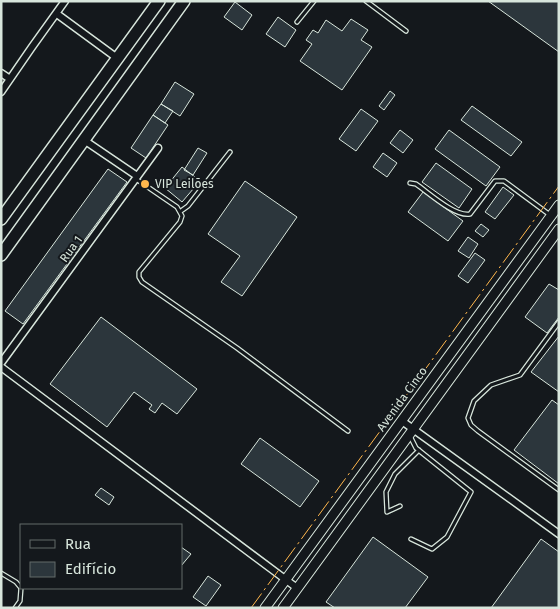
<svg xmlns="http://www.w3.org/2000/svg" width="560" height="609" viewBox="0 0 560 609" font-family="'Fira Sans',sans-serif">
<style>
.building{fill:#2c363c;stroke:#d8e6dc}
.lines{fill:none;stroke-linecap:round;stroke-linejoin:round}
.lane-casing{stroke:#d8e6dc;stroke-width:5.5}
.street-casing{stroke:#d8e6dc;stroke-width:9}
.secondary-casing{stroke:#d8e6dc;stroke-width:11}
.highway-casing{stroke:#d8e6dc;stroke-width:14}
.lane{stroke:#14181c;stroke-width:3}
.street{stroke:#14181c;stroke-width:6}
.secondary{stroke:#14181c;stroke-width:9}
.highway{stroke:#14181c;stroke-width:11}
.power{stroke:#ffb74d;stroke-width:1;stroke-dasharray:18 4 2.5 4;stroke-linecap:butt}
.poi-dot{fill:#ffb74d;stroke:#14181c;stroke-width:2}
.labels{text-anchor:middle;stroke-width:4;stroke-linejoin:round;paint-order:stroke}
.poi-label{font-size:12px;fill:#d8e6dc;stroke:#14181c;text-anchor:start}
.street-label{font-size:12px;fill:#d8e6dc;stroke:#14181c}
</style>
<rect width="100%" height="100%" fill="#14181c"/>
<path class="building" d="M488,1h71v51z
M235,2l17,13 -10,15 -18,-13z
M278,17l18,13 -11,17 -19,-13z
M351,19l17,11 -7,10 11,7 -30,43 -42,-29 12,-17 -6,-4 7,-10 5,3 8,-13 16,11z
M175,82l19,12 -14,22 -19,-12z
M390,91l5,4 -11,15 -5,-4z
M161,104l12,7 -8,12 -12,-8z
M472,106l50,36 -11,14 -50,-36z
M361,109l17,12 -22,30 -17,-12z
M153,115l15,10 -22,33 -15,-10z
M400,130l13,10 -10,13 -13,-10z
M449,130l51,37 -14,19 -51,-37z
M198,148l9,5 -14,22 -9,-5z
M383,153l14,10 -10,14 -14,-10z
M436,163l36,26 -13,19 -37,-26z
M182,167l18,14 -18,21 -17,-14z
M108,169l19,13 -104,142 -18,-13z
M245,181l52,36 -55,79 -21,-14 19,-26 -32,-22z
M503,187l11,8 -19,24 -10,-7z
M423,192l40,29 -15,20 -40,-29z
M481,224l8,6 -6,7 -8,-6z
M468,237l10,7 -9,14 -11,-7z
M475,253l10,7 -17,23 -10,-7z
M549,284l10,6v27l-12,16 -22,-16z
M101,317l96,72 -20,25 -15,-11 -7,10 -6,-4 3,-4 -18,-13 -27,35 -57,-43z
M559,336v56l-28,-20z
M552,400l7,5v79l-45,-34z
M260,438l59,43 -19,26 -59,-43z
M101,488l13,9 -5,8 -14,-10z
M373,537l55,40 -23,31h-70l-9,-6z
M541,539l18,13v56h-68z
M181,547l10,7 -10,12z
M208,576l13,9 -15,21 -13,-9z"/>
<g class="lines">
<g class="lane-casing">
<path id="lane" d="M366,1l40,30
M297,22l17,-21
M136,179l41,28 5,9 -2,6 -41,50v5l3,5 95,66 111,83
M410,183l6,1c13,9 39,33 54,30l25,-33h9l46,34
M181,211l7,-5 42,-54
M559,322l-39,53 -29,10 -17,16 -6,17 3,7 7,6 81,59
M410,436l6,12 55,44 -24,45 -15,12 -21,-10
M400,506l-13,6 -1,-20 9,-18 24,-24
M1,573l15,9 5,6
M15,608l5,-7 1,-13"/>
</g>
<g class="street-casing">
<path id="street" d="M57,14l60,44
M1,73l9,6
M1,92l31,-45 33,-46
M84,140l53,36
M1,363l157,-215
M1,367l296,221
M402,421l157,113"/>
</g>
<g class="secondary-casing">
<path id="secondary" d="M265,608l294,-403
M283,608l276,-379"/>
</g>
<g class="highway-casing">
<path id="highway" d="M1,219l158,-218
M1,255l183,-254"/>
</g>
<use href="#lane" class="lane"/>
<use href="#street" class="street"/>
<use href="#secondary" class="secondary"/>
<use href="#highway" class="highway"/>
<path class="power" d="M251,608l308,-422"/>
</g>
<circle class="poi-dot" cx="145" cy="184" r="5"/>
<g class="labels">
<g class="poi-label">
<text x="155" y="188">VIP Leilões</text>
</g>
<g class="street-label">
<text transform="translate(71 249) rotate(-54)" y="4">Rua 1</text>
<text transform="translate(402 399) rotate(-54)" y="4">Avenida Cinco</text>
</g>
</g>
<rect width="560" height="609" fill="none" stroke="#d8e6dc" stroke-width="5"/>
<rect x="20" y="524" width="162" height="65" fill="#14181c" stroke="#626a69"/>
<rect x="30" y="540" width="25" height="8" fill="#14181c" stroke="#626a69"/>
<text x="65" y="549" font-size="15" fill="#d8e6dc">Rua</text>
<rect x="30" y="562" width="25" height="15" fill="#2c363c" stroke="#626a69"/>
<text x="65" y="574" font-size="15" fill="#d8e6dc">Edifício</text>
</svg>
